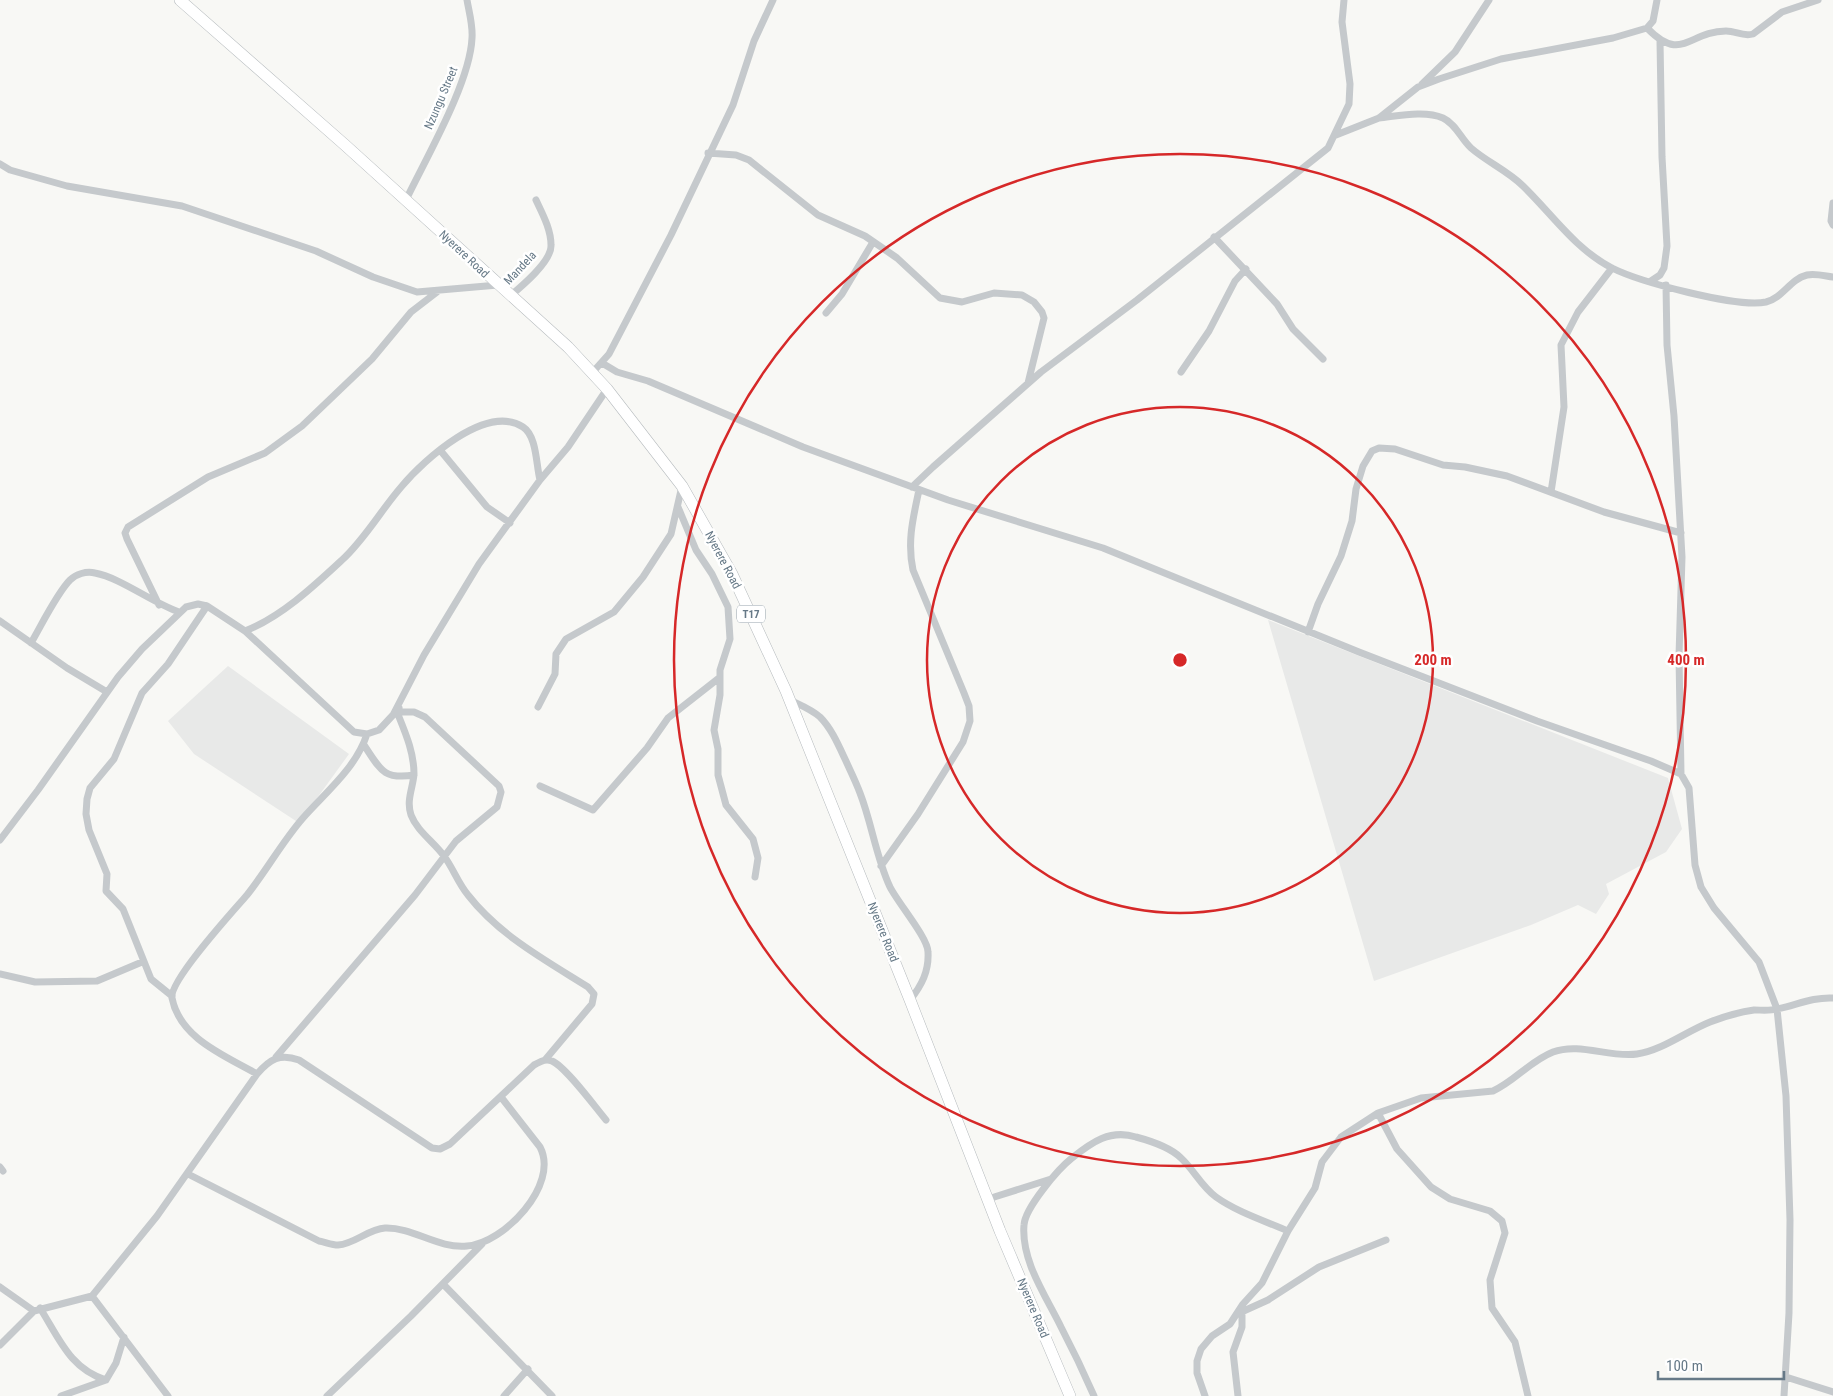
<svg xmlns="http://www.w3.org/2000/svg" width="1833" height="1396" viewBox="0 0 1833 1396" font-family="'Roboto Condensed',sans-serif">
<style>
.built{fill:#e8e9e8}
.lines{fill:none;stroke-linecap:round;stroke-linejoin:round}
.primary-casing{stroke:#b6bbbe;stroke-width:12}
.minor{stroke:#c5c9cc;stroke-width:7}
.primary{stroke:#fff;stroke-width:11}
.ring{fill:none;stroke:#d62828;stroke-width:2.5}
.labels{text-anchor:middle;stroke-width:5;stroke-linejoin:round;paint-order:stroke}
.shield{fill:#fff;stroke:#94a1ab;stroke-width:1}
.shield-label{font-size:11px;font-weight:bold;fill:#667987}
.street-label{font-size:12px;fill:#667987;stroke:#fff}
.centre{fill:#d62828;stroke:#fff;stroke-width:2.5}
.ring-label{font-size:15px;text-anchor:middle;font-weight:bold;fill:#d62828;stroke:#fff;stroke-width:5;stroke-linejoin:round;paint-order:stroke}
</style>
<rect width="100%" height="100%" fill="#f8f8f5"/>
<path class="built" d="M1268,620l400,158 14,51 -16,23 -60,32 3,10 -13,20 -18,-9 -47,20 -157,56z
M228,666l121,88 -50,69 -105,-69 -26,-33z"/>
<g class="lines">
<g class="primary-casing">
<path id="primary" d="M180,0l165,145 223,202 39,42 75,97 50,88 54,117 124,309 90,231 70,165"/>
</g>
<path class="minor" d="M1647,28c35,36 42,3 79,3 10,0 17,6 27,3l29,-22 36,-12
M1422,84l33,-32 34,-52
M1379,118c19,-2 46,-8 64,0 13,6 18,21 28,30 16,14 37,23 52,38 29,28 52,63 89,82 28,14 125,40 154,34 17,-4 24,-23 41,-27 8,-2 18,1 26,2
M1336,135l43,-17 39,-31 21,-8 62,-20 112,-21 34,-10 6,-7 4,-21
M708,153l28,2 13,5 69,55 47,21 32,22 43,40 22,4 32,-9 28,2 12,7 8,10 2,6 -16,65
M0,164l10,6 57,16 115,20 134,45 57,26 44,15 81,-7
M406,200c20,-42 64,-117 66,-162 1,-13 -3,-26 -5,-38
M1833,203l-2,18 2,4
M1214,237l63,67 16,25 30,30
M1651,281l9,-6 4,-7 3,-22 -5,-89 -2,-116
M1666,285l1,60 7,71 8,141 -3,99 2,118
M510,296c12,-10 42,-35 41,-51 0,-16 -9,-32 -15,-45
M826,313l16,-19 31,-52
M602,363l15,9 31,9 155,66 145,53 155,48 256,104 178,69 114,40 30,13 8,14 6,77 6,22 13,21 45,54 18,47 9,87 4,124 -1,93 -5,83
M1181,372l28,-41 26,-50 11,-12
M592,373l17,-19 62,-119 62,-130 21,-64 19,-41
M440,450l47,57 23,16
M912,487l21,-20 108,-95 96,-72 191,-152 21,-44 1,-20 -8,-62 2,-22
M1551,492l13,-85 -3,-62 17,-33 34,-44
M678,507l18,43 16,24 16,33 2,32 -10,31v25l-6,35 4,19v26l8,30 27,34 5,19 -3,19
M159,605l-32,-66 -2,-6 3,-6 80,-50 57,-24 37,-27 70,-67 39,-47 26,-20
M0,621l67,47 40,24
M245,631c36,-14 69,-45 97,-71 23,-21 39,-50 60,-74 22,-26 84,-83 121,-59 14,9 13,38 17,53
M1308,632l10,-28 23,-48 11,-35 4,-32 7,-23 9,-15 7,-3 16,1 48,16 22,2 42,9 97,36 77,21
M31,643c10,-17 26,-50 39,-63 6,-6 16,-9 25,-7 26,5 56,29 84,39
M790,700c10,5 21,9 30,17 11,11 18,27 25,42 5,11 11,23 15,34 12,31 16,64 30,94 8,16 38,51 38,65 1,19 -6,33 -18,48
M538,707l17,-33 1,-20 10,-15 48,-27 29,-35 28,-43 11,-48
M399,708l-2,4c8,20 17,40 17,62 -1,14 -8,26 -3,41 6,16 23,27 33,41 9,12 14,27 24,39 31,40 77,65 120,92l6,7 -2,10 -47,56
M364,745c16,24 19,35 50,30
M540,786l53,24 54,-62 21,-30 51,-40
M0,840l38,-50 80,-113 24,-28 44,-42 12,-3 9,2 38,25 109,101 13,2 12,-4 14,-15 31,-60 55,-91 61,-84 28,-33 39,-58
M881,866l37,-52 45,-72 7,-21 -1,-15 -5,-13 -51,-123c-6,-28 0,-52 6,-80
M0,974l35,8 62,-1 45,-19
M172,996l-21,-17 -28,-70 -17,-18 1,-17 -18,-44 -3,-16 1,-15 3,-11 24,-29 28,-66 26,-29 39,-58
M276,1057l139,-162 41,-54 41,-34 4,-15 -2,-6 -74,-69 -11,-5h-17
M257,1074c-31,-18 -77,-35 -85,-76 -3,-17 62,-88 75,-103 20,-25 35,-53 56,-77 23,-26 53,-50 64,-84
M1378,1113l19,36 34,38 19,12 40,12 12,10 3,12 -15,47 2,28 23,34 13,54
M0,1167l3,4
M188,1174l131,67c6,1 13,4 19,4 17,-1 30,-16 47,-17 28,-1 53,21 82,18 36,-2 93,-61 73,-99l-39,-50
M988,1199l63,-20
M443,1284l109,112
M0,1287l34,24
M92,1296l76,100
M40,1308c19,30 30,61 66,72
M1237,1314l31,-14 51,-33 67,-27
M0,1345l34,-34 58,-15 65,-80 100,-142c13,-15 23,-21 42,-14l133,88 8,1 10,-5 84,-79c6,-3 11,-7 18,-4 14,6 43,46 54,59
M1786,1377l47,15
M61,1396l45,-16 10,-17 8,-26
M327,1396l84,-80 71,-72
M504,1396l24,-27
M1094,1396c-10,-23 -21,-46 -33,-69 -15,-31 -40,-66 -37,-102 1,-17 34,-56 48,-67 20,-16 38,-29 64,-21 15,4 34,10 45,21 13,12 20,28 35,39 21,15 49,24 72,34
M1205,1396l-8,-23v-12l4,-12 11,-13 18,-12 13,-20 19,-21 26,-52 27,-43 7,-26 19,-25 37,-24 43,-15 72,-7c22,-10 37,-30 60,-39 27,-10 56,6 84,2 26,-4 48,-22 73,-32 13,-5 30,-10 44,-12 8,0 16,1 23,-1 20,-4 35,-12 56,-11
M1238,1396l-5,-44 9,-25v-15"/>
<use href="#primary" class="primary"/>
</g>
<g class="ring">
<circle cx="1180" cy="660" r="253"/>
<circle cx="1180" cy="660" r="506"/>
</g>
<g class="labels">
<rect class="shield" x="737" y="605.5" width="28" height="17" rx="4"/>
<g class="shield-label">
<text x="751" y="618">T17</text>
</g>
<g class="street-label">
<text transform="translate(441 98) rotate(-67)" y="4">Nzungu Street</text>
<text transform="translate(464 254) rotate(43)" y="4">Nyerere Road</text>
<text transform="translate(520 268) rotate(-47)" y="4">Mandela</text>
<text transform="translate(723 560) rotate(62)" y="4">Nyerere Road</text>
<text transform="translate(883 932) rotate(68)" y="4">Nyerere Road</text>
<text transform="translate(1033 1308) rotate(67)" y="4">Nyerere Road</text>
</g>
</g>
<circle cx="1180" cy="660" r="8" class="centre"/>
<g class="ring-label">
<text x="1433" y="665">200 m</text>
<text x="1686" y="665">400 m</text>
</g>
<path d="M1658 1371v8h126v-8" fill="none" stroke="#667987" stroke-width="2.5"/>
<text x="1666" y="1371" font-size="15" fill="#667987" stroke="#ffffff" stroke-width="4" paint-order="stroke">100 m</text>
</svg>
